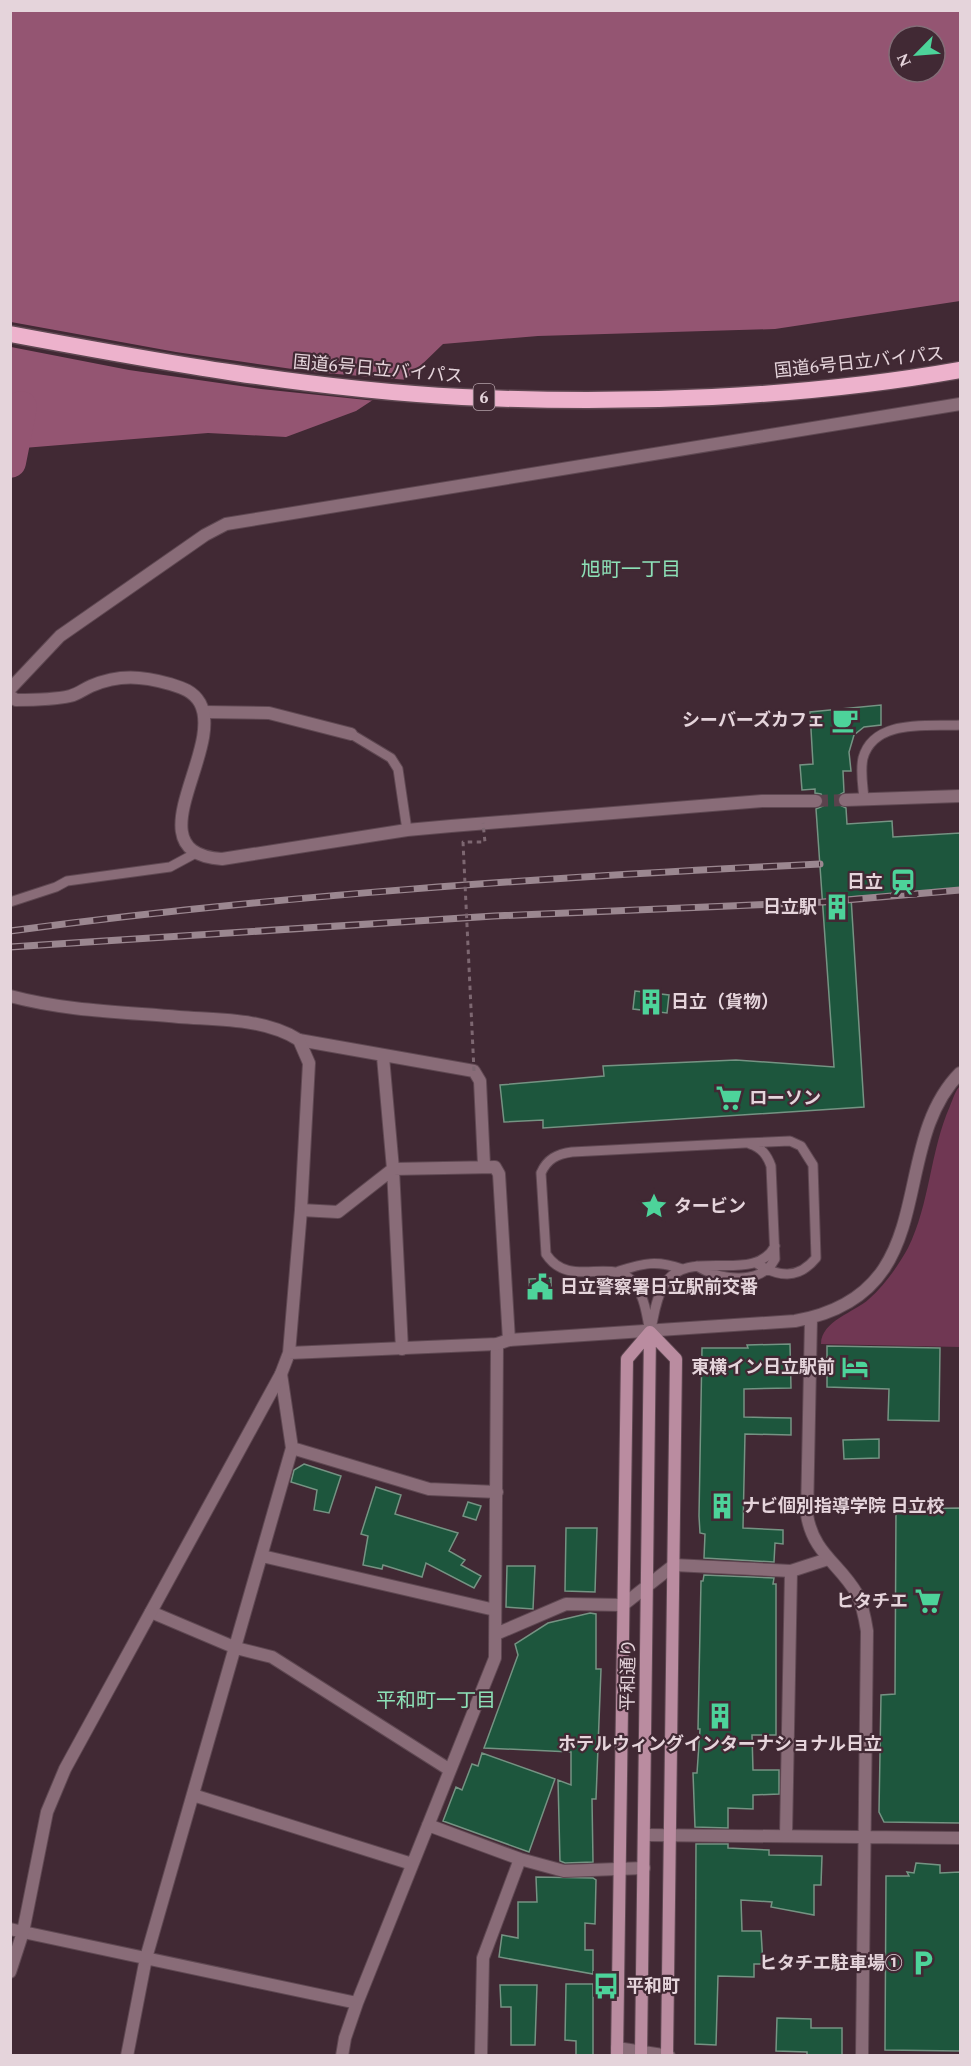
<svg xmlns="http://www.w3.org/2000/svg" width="971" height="2066" viewBox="0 0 971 2066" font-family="Spectral,'Noto Sans JP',serif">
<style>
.green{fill:#703753}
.water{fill:#945572;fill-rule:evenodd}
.pier{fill:#412934}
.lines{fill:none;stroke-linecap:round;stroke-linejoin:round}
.river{stroke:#945572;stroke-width:32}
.building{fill:#1d563d;stroke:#759383;stroke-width:1.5}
.tertiary-tunnel{stroke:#5a434d;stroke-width:12;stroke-dasharray:12 6;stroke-linecap:butt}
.service-casing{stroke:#5f4852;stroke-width:11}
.minor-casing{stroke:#5f4852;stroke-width:14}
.tertiary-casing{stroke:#5f4852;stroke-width:14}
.secondary-casing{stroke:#5f4852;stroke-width:14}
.trunk-casing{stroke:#5f4852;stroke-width:19}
.service{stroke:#896c78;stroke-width:9}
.minor{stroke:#896c78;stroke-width:12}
.tertiary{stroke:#896c78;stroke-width:12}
.secondary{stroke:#ba8ca0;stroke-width:12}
.trunk{stroke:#edb2cc;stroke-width:16}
.rail-casing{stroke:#9b8790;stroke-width:7}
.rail{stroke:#412934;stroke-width:4.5;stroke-dasharray:14;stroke-linecap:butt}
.path-bridge{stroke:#7d6771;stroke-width:3;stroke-dasharray:4.5 4.5;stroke-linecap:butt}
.labels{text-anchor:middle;stroke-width:4.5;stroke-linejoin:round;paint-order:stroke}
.shield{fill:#412934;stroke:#b4a1a9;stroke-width:1.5}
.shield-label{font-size:16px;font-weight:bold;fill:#e5d4db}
.street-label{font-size:18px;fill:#e5d4db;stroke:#412934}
.poi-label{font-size:18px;font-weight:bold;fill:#e5d4db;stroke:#412934;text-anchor:end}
.neighbourhood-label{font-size:20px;fill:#8de0b7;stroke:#412934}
</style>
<rect width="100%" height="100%" fill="#412934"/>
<path class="green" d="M960,1086v261l-139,-3c0,-23 34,-32 48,-45 16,-14 29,-33 39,-51 22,-44 22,-97 42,-142 3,-7 5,-15 10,-20z"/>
<path class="water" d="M11,11h949v290l-185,28 -237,7 -95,8 -32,31 -55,36 -70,26 -78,-4 -197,16zM899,36h36v36h-36z"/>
<path class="pier" d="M11,322l165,30 137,20 95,8 -32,21 -115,-12 -132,-19 -118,-23z"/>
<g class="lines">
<path class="river" d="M10,462l11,-55"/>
</g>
<path class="building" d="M881,705v20l-17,2 -10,8 -5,17 2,19h-8l1,21 -6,4v8l8,4 1,16 45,-3 1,16 67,-4v57l-109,7 13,210 -321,21v-8l-39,2 -4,-37 104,-9 -1,-10 133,-6 98,7 -18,-258 7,-3 1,-6 -3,-6 -6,-1v-4l-13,1 -2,-25 13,-1 -3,-52z
M635,991l34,4 -2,18 -34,-4z
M551,1278v16l-21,1 -1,-16z
M790,1344l1,44 -47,1v28l47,1v17l-46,-1 -2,94 40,2v14l-8,-1 -1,19 -70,-4 1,-24 -5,-1 -1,-17 3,-168h46l-1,-3z
M827,1346l113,2 -1,73 -51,-1 1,-31 -62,-2z
M879,1439v19l-35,1 -1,-19z
M304,1464l37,12 -12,37 -15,-3 3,-20 -26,-8 3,-12z
M376,1487l25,8 -6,19 63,19 -9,18 16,9 -4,5 20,11 -7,12 -48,-25 -4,14 -39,-12 -1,4 -19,-4 5,-29 -7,-2z
M468,1502l13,4 -5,14 -13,-4z
M960,1508v315l-76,-1 -5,-10 2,-117 14,-1 1,-185z
M566,1528h31l-2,64 -30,-1z
M507,1566h28l-2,43 -27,-2z
M704,1575l70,3 -1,6h3v151h-24l1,35h26v24l-26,1v14l-25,-1v20l-33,-1 -2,-54h4l3,-44h-2l3,-148h2z
M590,1613l6,1v55h5l-5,130h-4l1,63 -28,1 -5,-2 -2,-81 13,5v-33l-87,-4 34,-93 -3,-11 33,-21z
M482,1753l73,26 -26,73 -86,-31 13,-34 6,3 10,-26 6,2z
M696,1844h32v4l41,2v5l53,1 -1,29h-7v30l-43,-8 1,-5 -31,-2 1,31h19l2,33h-9v13l-36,-1 -2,69 -21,-1z
M916,1863l24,2v8l20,-1v179l-75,-1 1,-174h23l-2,-4 7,1z
M536,1877l57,1 3,2 -1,44 -10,-1v27h8v24l-94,-17 3,-22 16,3v-36h19z
M566,1984h27v71h-17v-14l-11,-1z
M500,1985h37l-2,60h-24v-38h-10z
M777,2018l34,1v9h31v27h-35v-3l-31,-1z"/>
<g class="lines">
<path class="tertiary-tunnel" d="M816,801l29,-1"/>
<g class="service-casing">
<path id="service" d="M351,734l40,24 7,11 9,61
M864,799c-1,-13 -4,-28 -1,-41 11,-40 66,-31 97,-33
M10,902l46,-15 11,-6 103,-14 26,-14
M697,1266c22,14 64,20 78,-7l-4,-93c-4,-11 -9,-18 -21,-22
M619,1271c25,-8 38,-11 63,-2
M651,1329c3,-14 5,-31 13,-44 23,-40 90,1 111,-39
M650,1332c-3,-15 -5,-32 -13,-45 -22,-35 -66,5 -91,-33l-5,-81c6,-14 16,-19 31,-21l173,-9 45,-2 11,5 12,19 3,93c-18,22 -38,19 -60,5"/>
</g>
<g class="minor-casing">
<path id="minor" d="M10,689l50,-53 145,-101 21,-11 734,-120
M204,712l65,1 82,21
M299,1040l175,31 6,10 4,84
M383,1057l10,112 9,180
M301,1210l37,2 55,-43 102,-2 4,7 10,166
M292,1448l137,41 68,3
M262,1556l233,54
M151,1612l85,36 36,9 178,113
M496,1634l70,-30 57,1 51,-40 117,6
M193,1795l219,69
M428,1825l92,34 44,12 80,-3
M786,1835l5,-264 37,-12
M23,1932l334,71
M617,2048l52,8
M127,2056l19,-98 146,-510 -11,-74
M342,2056l3,-18 12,-35 138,-345 2,-314
M481,2056l2,-98 37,-99"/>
</g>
<g class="tertiary-casing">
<path id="tertiary" d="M10,696l6,4c18,0 37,0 54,-4 8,-2 14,-7 21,-10 28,-12 51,-10 79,-2 13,4 23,7 30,19 25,47 -69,150 22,156l185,-29 44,-4 311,-25h54
M845,800l115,-4
M10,996c56,15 112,16 169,21 39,3 85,1 120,23l10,23 -8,147 -12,143 -8,21 -216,395 -18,43 -24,120 -13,40
M811,1318l-4,197c6,38 33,49 50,79 6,12 8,24 10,37l-5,425
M289,1353l208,-9 12,-4 286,-19c151,-27 90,-172 165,-248
M644,1835l316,3
M10,1929l13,3"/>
</g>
<g class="secondary-casing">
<path id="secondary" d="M650,1332l26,27 -9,697
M617,2056l10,-697 23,-27
M641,2056l9,-724"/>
</g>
<g class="trunk-casing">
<path id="trunk" d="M10,334c150,28 300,55 452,63 161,8 340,1 498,-27"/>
</g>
<use href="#service" class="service"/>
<use href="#minor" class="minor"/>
<use href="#tertiary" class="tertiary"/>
<use href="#secondary" class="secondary"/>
<use href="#trunk" class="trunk"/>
<g class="rail-casing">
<path id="rail" d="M10,931c269,-36 539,-54 810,-67
M10,947l484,-31 329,-14 137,-12"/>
</g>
<use href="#rail" class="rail"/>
<path class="path-bridge" d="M474,1071l-11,-229h22l-2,-19"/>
</g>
<defs>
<g id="cafe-bare" transform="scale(2.07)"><path d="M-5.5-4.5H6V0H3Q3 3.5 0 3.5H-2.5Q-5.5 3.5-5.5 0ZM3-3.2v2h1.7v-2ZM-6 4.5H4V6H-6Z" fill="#4dd39a" stroke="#412934" stroke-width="2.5" paint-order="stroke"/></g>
<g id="station-bare" transform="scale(2.07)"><path d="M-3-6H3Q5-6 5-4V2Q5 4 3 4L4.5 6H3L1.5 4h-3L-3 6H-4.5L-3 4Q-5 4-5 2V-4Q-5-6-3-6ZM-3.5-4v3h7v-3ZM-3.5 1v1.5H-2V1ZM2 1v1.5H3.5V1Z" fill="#4dd39a" stroke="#412934" stroke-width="2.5" paint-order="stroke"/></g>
<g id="building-bare" transform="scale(2.07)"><path d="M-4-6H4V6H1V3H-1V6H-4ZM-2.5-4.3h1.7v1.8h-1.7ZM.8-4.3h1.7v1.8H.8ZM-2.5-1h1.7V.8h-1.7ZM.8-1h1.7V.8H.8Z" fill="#4dd39a" stroke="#412934" stroke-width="2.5" paint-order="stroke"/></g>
<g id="supermarket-bare" transform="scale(2.07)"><path d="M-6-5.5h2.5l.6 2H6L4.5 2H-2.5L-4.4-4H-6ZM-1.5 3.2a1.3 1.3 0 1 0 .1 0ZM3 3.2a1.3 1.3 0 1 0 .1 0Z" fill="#4dd39a" stroke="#412934" stroke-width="2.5" paint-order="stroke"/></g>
<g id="sight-bare" transform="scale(2.07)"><path d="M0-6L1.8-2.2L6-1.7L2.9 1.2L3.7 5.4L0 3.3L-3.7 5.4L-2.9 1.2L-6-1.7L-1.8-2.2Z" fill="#4dd39a" stroke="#412934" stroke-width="2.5" paint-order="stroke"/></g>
<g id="civic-bare" transform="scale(2.07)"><path d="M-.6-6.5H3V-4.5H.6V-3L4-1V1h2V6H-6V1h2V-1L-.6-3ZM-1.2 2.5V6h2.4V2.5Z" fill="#4dd39a" stroke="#412934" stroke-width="2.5" paint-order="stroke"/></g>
<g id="hotel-bare" transform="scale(2.07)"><path d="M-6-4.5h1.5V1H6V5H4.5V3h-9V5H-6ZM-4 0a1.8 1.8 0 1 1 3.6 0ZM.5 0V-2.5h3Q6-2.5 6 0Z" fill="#4dd39a" stroke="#412934" stroke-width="2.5" paint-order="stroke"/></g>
<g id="parking-bare" transform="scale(2.07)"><path d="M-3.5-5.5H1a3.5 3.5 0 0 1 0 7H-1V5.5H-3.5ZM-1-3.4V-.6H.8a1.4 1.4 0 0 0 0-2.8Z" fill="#4dd39a" stroke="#412934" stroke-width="2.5" paint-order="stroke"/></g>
<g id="bus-bare" transform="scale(2.07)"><path d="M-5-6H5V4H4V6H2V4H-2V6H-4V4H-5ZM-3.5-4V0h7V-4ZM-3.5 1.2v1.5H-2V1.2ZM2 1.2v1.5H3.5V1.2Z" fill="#4dd39a" stroke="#412934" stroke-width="2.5" paint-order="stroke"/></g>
</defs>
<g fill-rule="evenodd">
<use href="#cafe-bare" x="845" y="720"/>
<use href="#station-bare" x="903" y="882"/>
<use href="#building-bare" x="837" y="907"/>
<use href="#building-bare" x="651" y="1002"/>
<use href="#supermarket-bare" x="729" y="1098"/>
<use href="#sight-bare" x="654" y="1206"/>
<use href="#civic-bare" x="540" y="1287"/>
<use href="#hotel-bare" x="855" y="1367"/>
<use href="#building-bare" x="722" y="1506"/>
<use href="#supermarket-bare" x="928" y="1601"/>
<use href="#building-bare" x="720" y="1716"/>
<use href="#parking-bare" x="923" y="1963"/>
<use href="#bus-bare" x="606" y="1986"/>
</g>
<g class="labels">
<rect class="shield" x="473.5" y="384" width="21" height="26" rx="4.5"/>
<g class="shield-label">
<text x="484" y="403">6</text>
</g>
<g class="street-label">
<text transform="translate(859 362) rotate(-6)" y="6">国道6号日立バイパス</text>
<text transform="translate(378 369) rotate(5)" y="6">国道6号日立バイパス</text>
<text transform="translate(628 1675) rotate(-89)" y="6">平和通り</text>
</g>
<g class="poi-label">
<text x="825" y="726">シーバーズカフェ</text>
<text x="883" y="888">日立</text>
<text x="817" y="913">日立駅</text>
<text x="671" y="1008" text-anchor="start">日立（貨物）</text>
<text x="749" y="1104" text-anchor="start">ローソン</text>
<text x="674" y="1212" text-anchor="start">タービン</text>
<text x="560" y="1293" text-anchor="start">日立警察署日立駅前交番</text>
<text x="835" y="1373">東横イン日立駅前</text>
<text x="742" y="1512" text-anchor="start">ナビ個別指導学院 日立校</text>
<text x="908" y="1607">ヒタチエ</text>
<text x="720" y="1750" text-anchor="middle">ホテルウィングインターナショナル日立</text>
<text x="903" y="1969">ヒタチエ駐車場①</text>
<text x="626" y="1992" text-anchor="start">平和町</text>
</g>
<g class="neighbourhood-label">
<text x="631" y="576">旭町一丁目</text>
<text x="436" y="1707">平和町一丁目</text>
</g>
</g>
<rect width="971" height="2066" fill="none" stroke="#e5d4db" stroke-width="24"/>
<g transform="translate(917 54) rotate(245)"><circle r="28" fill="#412934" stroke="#836d77" stroke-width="1.5"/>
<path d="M0-4.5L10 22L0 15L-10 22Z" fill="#4dd39a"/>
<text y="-9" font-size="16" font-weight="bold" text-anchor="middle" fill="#e5d4db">N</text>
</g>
</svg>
